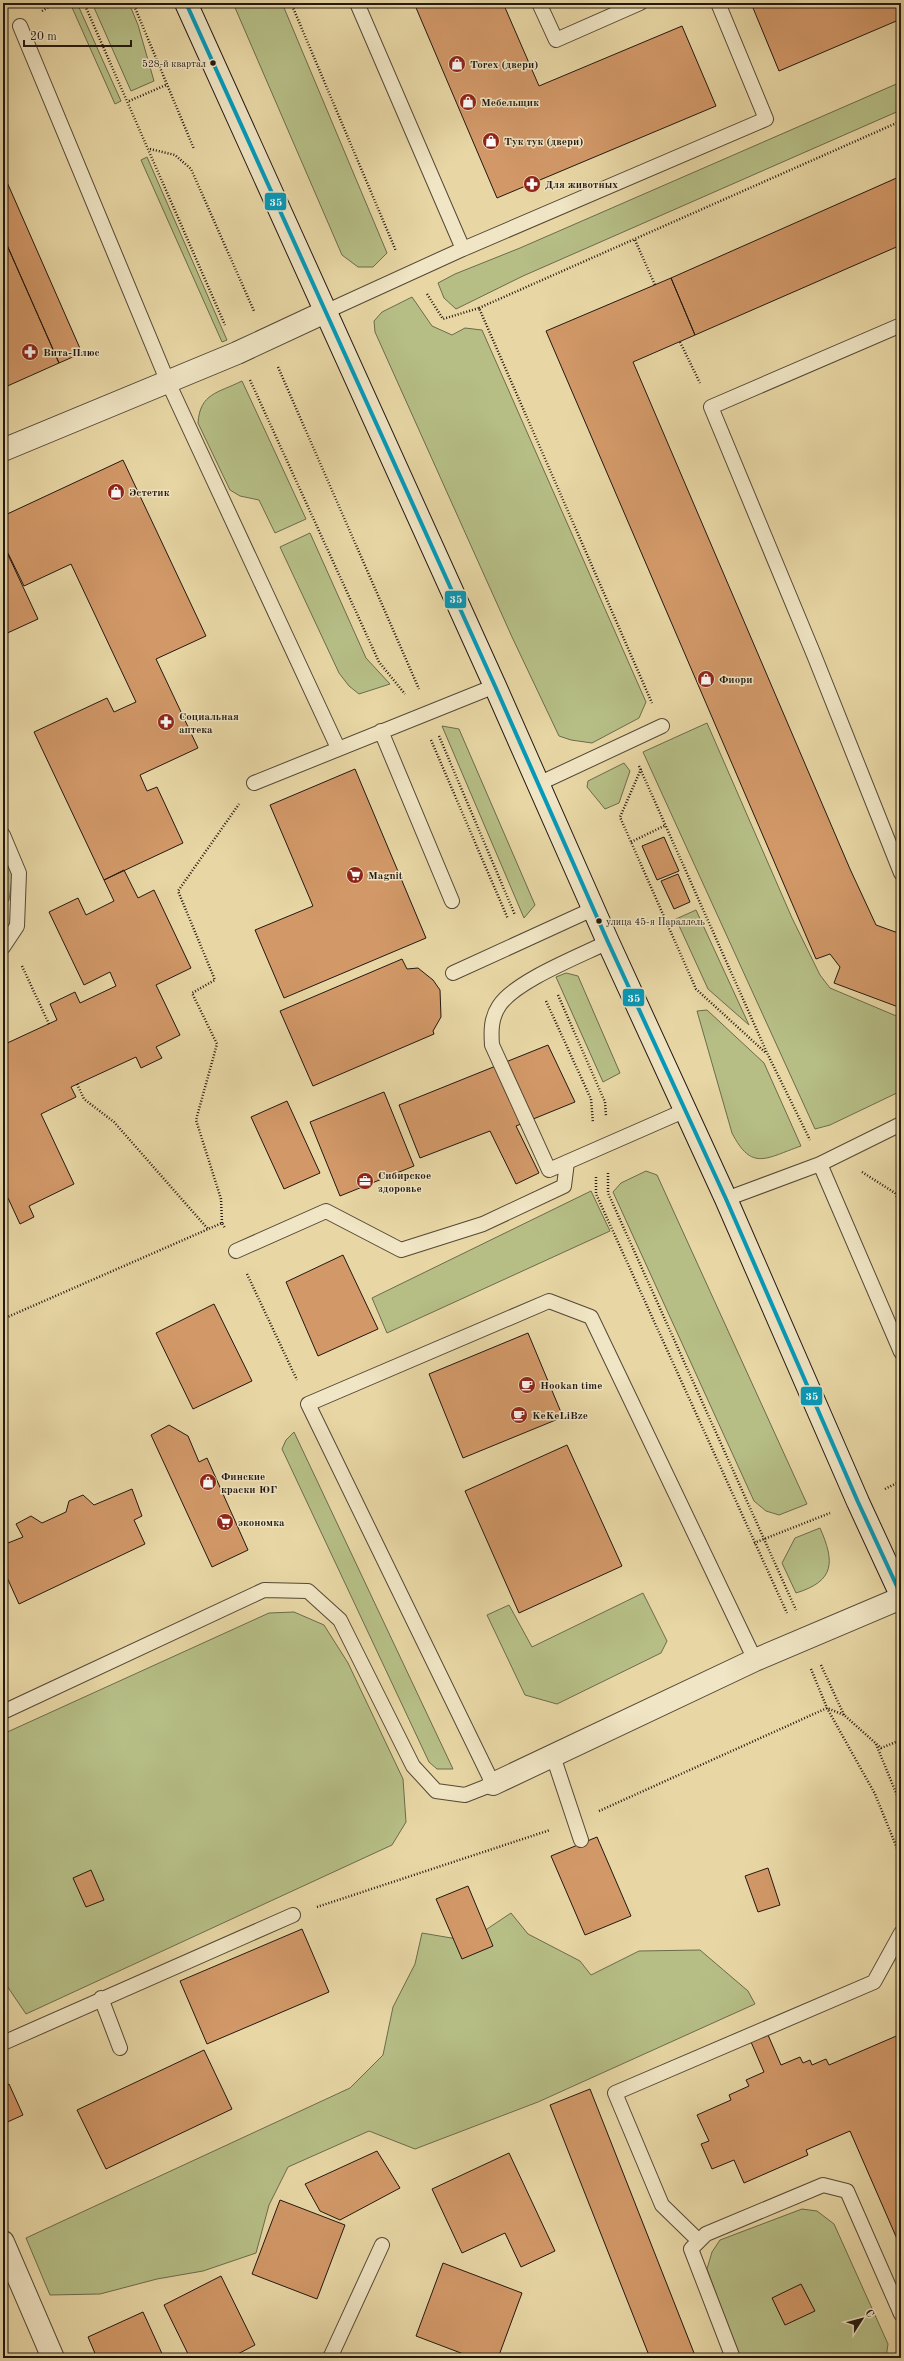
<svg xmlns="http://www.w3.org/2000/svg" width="904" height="2361" viewBox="0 0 904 2361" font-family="'Old Standard TT',serif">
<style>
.green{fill:#b6be86;stroke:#6c6b4c}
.building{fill:#d29868;stroke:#231811}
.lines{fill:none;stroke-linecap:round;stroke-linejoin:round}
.service-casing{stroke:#544836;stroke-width:16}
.minor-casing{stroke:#544836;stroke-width:24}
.secondary-casing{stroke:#231811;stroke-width:24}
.path{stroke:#231811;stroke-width:2.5;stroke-dasharray:1 2;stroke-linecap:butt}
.service{stroke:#f0e5c4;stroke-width:14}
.minor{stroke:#f0e5c4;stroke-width:22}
.secondary{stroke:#f0e5c4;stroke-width:22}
.bus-1-casing{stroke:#f0e5c4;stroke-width:7}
.bus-1{stroke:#049abb;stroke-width:4}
.bus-dot{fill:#231811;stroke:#f0e5c4;stroke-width:1.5}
.labels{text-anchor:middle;stroke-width:3;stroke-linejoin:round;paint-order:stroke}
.bus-label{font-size:10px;fill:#231811;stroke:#f0e5c4;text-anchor:end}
.poi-label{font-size:11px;font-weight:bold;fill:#231811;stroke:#f0e5c4;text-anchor:start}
.line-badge{stroke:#f0e5c4;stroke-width:1.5}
.badge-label{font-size:11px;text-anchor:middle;font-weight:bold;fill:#fff}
</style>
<rect width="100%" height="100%" fill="#e8d7a5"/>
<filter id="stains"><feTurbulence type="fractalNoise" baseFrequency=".005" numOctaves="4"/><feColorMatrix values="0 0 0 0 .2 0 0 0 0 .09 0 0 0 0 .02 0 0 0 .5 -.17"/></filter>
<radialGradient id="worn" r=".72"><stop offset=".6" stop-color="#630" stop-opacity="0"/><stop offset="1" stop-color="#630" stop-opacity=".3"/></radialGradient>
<path class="green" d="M70,3h7l44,98 -6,3z
M92,3h37l9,22 16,56 -23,10z
M233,3h49l105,250 -14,14h-15l-16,-12z
M901,82v28l-378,166 -67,33 -12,-11 -6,-15 17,-9 65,-26z
M147,157l80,183 -5,2 -81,-182z
M412,297l20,29 20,9 13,-7 17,2 164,372 -7,16 -47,25 -21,-3 -12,-4 -47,-99 -137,-305 -1,-11 8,-9z
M242,381l64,138 -31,14 -16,-33 -19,-4 -10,-6 -32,-67c2,-30 20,-30 44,-42z
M310,533l56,125 24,26 -31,10 -10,-8 -10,-13 -59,-126z
M707,723l85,195 28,57 10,13 71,30v73l-71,34 -15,4 -172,-377z
M442,726l17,3 76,176 -11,13z
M624,763l6,8 -11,32 -14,6 -18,-22 1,-6z
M3,854l10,18 -4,28 -6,8z
M696,910l53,115 -41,-36 -32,-70z
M566,973l12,3 42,97 -17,9 -47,-105z
M707,1010l57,53 37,83c-35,12 -49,26 -69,-13l-35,-122z
M646,1171l11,4 150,329 -28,11 -13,-4 -12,-10 -141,-309 8,-9z
M591,1191l19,40 -223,102 -15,-35z
M294,1432l159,337h-16l-8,-7 -147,-313 4,-9z
M820,1528c15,34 15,53 -24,65l-14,-30 13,-25z
M643,1593l24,48 -6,12 -104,51 -32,-9 -38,-80 22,-10 23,42z
M294,1612l30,13 24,38 55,116 3,43 -14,23 -366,169 -23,-34v-246l266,-121z
M511,1913l17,21 52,27 11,14 48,-24 61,-1 48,41 7,13 -217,98 -123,47 -46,-18 -81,36 -19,38 -13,48 -53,18 -46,8 -57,15 -50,1 -24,-57 324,-150 33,-33 10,-48 22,-43 7,-31 47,8z
M802,2209l15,2 17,13 54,120 -2,14h-146l-33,-89 5,-17 8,-12z"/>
<path class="building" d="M414,3h89l36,83 143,-60 34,80 -219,92z
M751,3h150v16l-122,52z
M3,173l79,180 -23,10 -56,-127z
M901,176v69l-206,90 -24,-57z
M3,236l56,127 -56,25z
M671,278l24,57 -62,27 217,507 26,56 25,9v74l-67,-25 6,-16 -10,-13 -14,5 -270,-628z
M123,460l83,176 -50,23 42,89 -58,27 7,16 10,-4 26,56 -79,37 -70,-148 73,-34 7,14 22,-10 -65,-138 -47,22 -21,-43v-27z
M3,544l35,75 -35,16z
M355,769l71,169 -142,60 -29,-68 58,-24 -43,-101z
M664,837l15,34 -22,9 -15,-34z
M124,870l14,28 16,-8 37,78 -35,17 24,50 -24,12 6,11 -21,10 -5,-11 -65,30 5,10 -35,17 33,70 -45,22 5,11 -14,7 -12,-26 -5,3v-156l54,-25 -7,-16 25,-12 5,11 36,-17 -6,-14 -26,13 -35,-73 29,-14 8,17 28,-14 -10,-21z
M678,874l12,28 -16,7 -13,-28z
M402,959l5,10 11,-1 15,12 7,10 1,27 -8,14 1,3 -121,52 -33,-75z
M548,1045l27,57 -59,24 23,47 -23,11 -26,-53 -70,27 -21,-53z
M384,1092l30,74 -74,30 -30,-74z
M287,1101l33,72 -36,16 -33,-72z
M343,1255l35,74 -60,27 -32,-74z
M214,1304l38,77 -59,28 -37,-76z
M528,1333l35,84 -100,41 -34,-84z
M169,1425l19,11 11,26 8,-4 41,92 -36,17 -61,-132z
M567,1445l55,121 -103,47 -54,-122z
M132,1489l10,27 -8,4 11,24 -126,60 -14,-31 -2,1v-29l20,-8 -7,-13 15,-8 11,7 24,-11 3,-11 14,-6 11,10z
M597,1837l34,79 -46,19 -34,-79z
M768,1868l12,37 -22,7 -13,-36z
M91,1870l13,30 -18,7 -13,-29z
M468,1886l25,60 -31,13 -26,-60z
M302,1929l27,63 -122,52 -27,-63z
M901,2034v214l-51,-117 -44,19 2,5 -64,28 -10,-23 -22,9 -11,-25 8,-3 -12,-26 34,-15 -2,-5 20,-9 -3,-6 18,-8 -13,-30 17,-7 13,30 19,-8 3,6 7,-3 2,5 14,-6 3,6z
M204,2050l28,59 -126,60 -29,-59z
M9,2084l14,31 -20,9v-37z
M590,2089l106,269h-46l-100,-253z
M377,2151l23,37 -60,32 -20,-9 -15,-27z
M509,2153l46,98 -34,16 -16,-34 -43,20 -30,-64z
M280,2200l65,25 -28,74 -65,-25z
M443,2263l79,30 -24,65h-24l-58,-22z
M221,2276l34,69 -25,13h-40l-26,-53z
M801,2284l14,27 -30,14 -13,-27z
M143,2312l21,46h-67l-9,-21z"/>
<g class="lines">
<g class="service-casing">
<path id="service" d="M357,3l106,246
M539,3l17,37 84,-37
M20,26l147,354 171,368
M325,312l138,-63 303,-130 -48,-116
M901,325l-190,82 103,248 87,218
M381,731l71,170
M254,783l241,-97
M538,784l124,-58
M3,835l16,38 -2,53 -14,21
M608,942c-28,14 -93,39 -109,64 -8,12 -8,25 -7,39l57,125 137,-60
M453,973l140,-64
M820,1164l81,-40
M726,1199l94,-35 81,188
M236,1251l90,-40 75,39 82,-26 81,-38 3,-24
M3,1712l261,-122 44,1 32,29 73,146 23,25 29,4 28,-11 -185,-380 241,-103 42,16 164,343
M553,1756l28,84
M101,1998l19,50
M3,2043l290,-128
M699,2241l-37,-36 -47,-112 259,-111 27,-49
M330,2358l52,-113
M733,2358l-42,-109 15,-15 117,-49 24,6 54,123"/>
</g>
<g class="minor-casing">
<path id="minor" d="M3,450l234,-97 88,-41
M493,1784l262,-124 146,-62
M3,2242l50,116"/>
</g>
<g class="secondary-casing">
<path id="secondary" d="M186,3l309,683 113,256 118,257 132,303 43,93"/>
</g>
<path class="path" d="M84,3l141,322
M133,3l61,146
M291,3l105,248
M42,11l13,-8
M129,101l37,-16
M150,149l25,6 16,14 63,142
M635,240l20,45
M427,294l16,25 36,-11 173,395
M479,308l422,-187
M680,342l20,41
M278,367l141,322
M250,380l129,282 26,32
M439,736l76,179
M431,740l77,179
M639,766l129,289 42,85
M641,769l-21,48 76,172 70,64
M631,842l35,-17
M22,966l27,58
M558,995l47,107 1,14
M546,1001l45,98 2,24
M77,1084l7,15 30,23 94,107
M862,1172l33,21 6,13
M608,1173v20l188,417
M596,1177v17l191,419
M222,1223l-1,-24 -25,-79 21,-76 -25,-51 23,-13 -37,-89 61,-87
M247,1274l50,106
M3,1319l219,-96 3,5
M885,1489l16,-8
M754,1543l76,-30
M821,1665l23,50
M811,1669l16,39 48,86 26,64
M876,1744l25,61
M599,1811l228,-103 17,7 37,33 20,-8
M317,1907l233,-77"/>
<use href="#service" class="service"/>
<use href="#minor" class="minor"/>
<use href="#secondary" class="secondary"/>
<g class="bus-1-casing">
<path id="bus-1" d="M186,3l309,683 113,256 118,257 132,303 43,93"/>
</g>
<use href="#bus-1" class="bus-1"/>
</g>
<defs>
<g id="shop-disc" transform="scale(0.9)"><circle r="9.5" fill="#8f2418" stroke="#f0e5c4"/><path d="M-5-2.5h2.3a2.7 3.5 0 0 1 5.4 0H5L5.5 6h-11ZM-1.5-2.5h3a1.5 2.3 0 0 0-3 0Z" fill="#fff"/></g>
<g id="pharmacy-disc" transform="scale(0.9)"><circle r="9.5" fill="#8f2418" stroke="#f0e5c4"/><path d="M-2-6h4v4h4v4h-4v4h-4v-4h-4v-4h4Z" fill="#fff"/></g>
<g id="supermarket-disc" transform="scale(0.9)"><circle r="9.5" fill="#8f2418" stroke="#f0e5c4"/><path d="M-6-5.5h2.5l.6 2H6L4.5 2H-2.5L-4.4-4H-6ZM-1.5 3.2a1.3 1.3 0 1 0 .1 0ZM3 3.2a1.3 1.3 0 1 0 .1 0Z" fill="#fff"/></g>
<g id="office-disc" transform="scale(0.9)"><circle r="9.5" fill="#8f2418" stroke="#f0e5c4"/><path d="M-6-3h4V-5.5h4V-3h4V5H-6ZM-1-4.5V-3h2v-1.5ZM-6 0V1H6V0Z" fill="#fff"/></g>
<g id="cafe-disc" transform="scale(0.9)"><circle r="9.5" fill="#8f2418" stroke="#f0e5c4"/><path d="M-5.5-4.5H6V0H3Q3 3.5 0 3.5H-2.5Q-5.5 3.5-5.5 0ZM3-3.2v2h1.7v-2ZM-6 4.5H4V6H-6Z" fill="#fff"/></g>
</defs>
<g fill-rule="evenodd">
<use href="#shop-disc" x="457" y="64"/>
<use href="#shop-disc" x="468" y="102"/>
<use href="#shop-disc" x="491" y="141"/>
<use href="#pharmacy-disc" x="532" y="184"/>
<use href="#pharmacy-disc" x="30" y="352"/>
<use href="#shop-disc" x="116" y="492"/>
<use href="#shop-disc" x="706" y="679"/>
<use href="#pharmacy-disc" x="166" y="722"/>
<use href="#supermarket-disc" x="355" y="875"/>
<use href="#office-disc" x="365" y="1181"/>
<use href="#cafe-disc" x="527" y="1385"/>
<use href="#cafe-disc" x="519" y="1415"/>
<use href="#shop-disc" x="208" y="1482"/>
<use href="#supermarket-disc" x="225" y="1522"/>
</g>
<g class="bus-dot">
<circle cx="213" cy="63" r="3.5"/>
<circle cx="599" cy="921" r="3.5"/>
</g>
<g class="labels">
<g class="bus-label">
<text x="206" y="67">528-й квартал</text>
<text x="606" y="925" text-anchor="start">улица 45-я Параллель</text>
</g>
<g class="poi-label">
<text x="470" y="68">Torex (двери)</text>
<text x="481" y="106">Мебельщик</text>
<text x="504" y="145">Тук тук (двери)</text>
<text x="545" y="188">Для животных</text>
<text x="43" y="356">Вита-Плюс</text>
<text x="129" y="496">Эстетик</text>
<text x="719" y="683">Фиори</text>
<text x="179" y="720">Социальная<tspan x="179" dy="13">аптека</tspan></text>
<text x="368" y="879">Magnit</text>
<text x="378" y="1179">Сибирское<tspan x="378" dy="13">здоровье</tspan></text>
<text x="540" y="1389">Hookan time</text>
<text x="532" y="1419">KeKeLiBze</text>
<text x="221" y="1480">Финские<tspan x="221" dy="13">краски ЮГ</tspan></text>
<text x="238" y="1526">экономка</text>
</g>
</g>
<g class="line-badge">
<rect x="264" y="192" width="23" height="19" rx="4" fill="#049abb"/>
<rect x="444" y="590" width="23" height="19" rx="4" fill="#049abb"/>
<rect x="622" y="988" width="23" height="19" rx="4" fill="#049abb"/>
<rect x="800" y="1386" width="23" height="20" rx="4" fill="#049abb"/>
</g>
<g class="badge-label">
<text x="276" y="206">35</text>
<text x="456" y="603">35</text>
<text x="634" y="1002">35</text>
<text x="812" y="1400">35</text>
</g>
<rect width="904" height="2361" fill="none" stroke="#e8d7a5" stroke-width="16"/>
<rect x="4" y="4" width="896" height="2353" fill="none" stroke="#231811" stroke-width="2"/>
<rect x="8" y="8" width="888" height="2345" fill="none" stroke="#231811"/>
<g transform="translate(862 2319) rotate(54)" stroke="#f0e5c4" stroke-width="3" paint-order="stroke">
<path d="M0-3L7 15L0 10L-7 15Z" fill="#231811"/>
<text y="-6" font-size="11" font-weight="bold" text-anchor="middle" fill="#231811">С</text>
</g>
<path d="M24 40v6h107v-6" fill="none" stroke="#231811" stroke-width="2"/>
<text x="30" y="40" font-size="12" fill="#231811" stroke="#f0e5c4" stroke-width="3" paint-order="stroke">20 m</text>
<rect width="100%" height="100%" filter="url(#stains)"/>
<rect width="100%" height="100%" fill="url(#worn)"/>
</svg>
